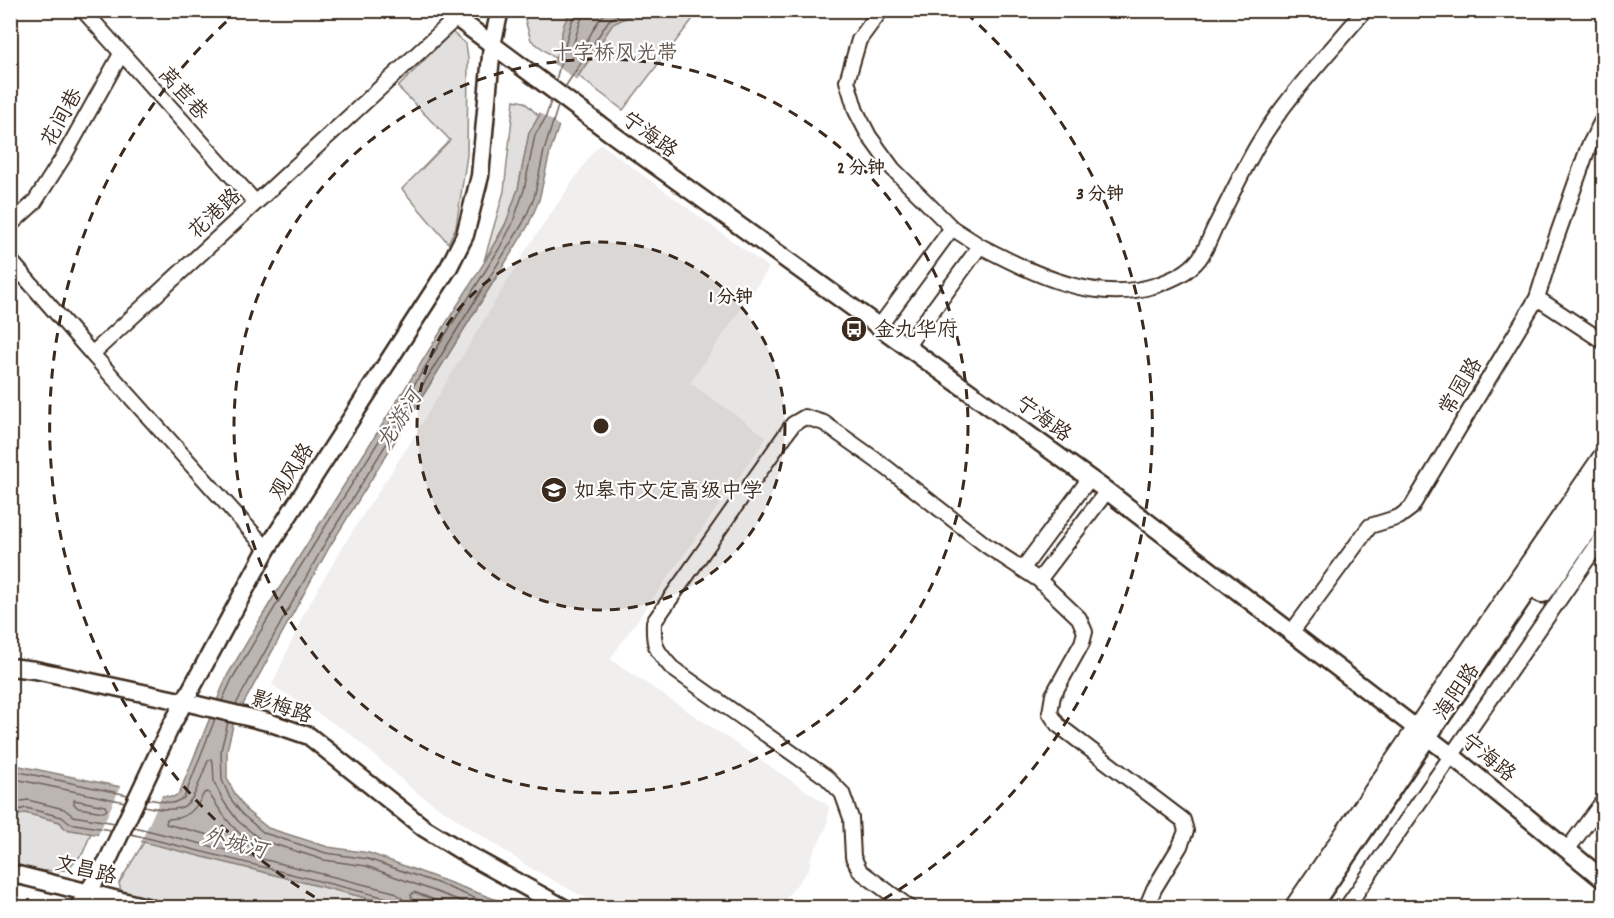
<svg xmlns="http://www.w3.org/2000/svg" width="1614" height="918" viewBox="0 0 1614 918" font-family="Dekko,'LXGW WenKai TC',sans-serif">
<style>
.built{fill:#f1efee}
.green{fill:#e2e0de;stroke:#8e857e;stroke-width:1.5}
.water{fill:#bcb6b3;stroke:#887e77;stroke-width:1.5}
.pier{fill:#fff}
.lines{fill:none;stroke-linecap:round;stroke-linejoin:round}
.shore{stroke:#6f625a;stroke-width:1.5}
.minor-casing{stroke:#3b2a1e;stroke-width:18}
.tertiary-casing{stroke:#3b2a1e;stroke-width:21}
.primary-casing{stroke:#3b2a1e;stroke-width:27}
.minor{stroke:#fff;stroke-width:14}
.tertiary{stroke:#fff;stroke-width:16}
.primary{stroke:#fff;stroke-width:22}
.ring{fill:none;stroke:#3b2a1e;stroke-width:3;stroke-dasharray:10 8}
.labels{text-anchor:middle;stroke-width:4.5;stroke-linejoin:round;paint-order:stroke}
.park-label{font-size:21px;fill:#65584e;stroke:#fff}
.street-label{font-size:21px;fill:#3b2a1e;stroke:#fff}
.poi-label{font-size:21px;fill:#3b2a1e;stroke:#fff;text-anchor:start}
.water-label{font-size:22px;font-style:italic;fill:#685b52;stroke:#fff}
.centre{fill:#3b2a1e;stroke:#fff;stroke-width:3}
.ring-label{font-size:18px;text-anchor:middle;font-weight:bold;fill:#3b2a1e;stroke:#fff;stroke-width:4.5;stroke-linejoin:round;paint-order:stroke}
</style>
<rect width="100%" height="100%" fill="#fff"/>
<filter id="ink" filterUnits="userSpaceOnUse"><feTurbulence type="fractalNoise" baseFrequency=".0167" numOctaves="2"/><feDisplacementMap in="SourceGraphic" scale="12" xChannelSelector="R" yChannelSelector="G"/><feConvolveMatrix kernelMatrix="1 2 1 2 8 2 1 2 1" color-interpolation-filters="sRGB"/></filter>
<g filter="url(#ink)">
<path class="built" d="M601,144l168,124 -79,115 77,54 -157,222 219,147 -2,20 -16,31 -2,12 -30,38h-177l-73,-40 -112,-74 -68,-60 -77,-48 33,-74 43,-73 62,-95 116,-193 66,-97z"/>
<path class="green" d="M529,11h170l-76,99 -92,-70 -6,-20z
M452,32l14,12 2,14 -1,97 -11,72 -8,16 -46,-54 48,-49 -52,-53z
M514,100l10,2 15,14 -10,17 -11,56 -12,34 -22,38 20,-70z
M25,813l35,9 6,7 25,4 -8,20 -17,17 -24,1 -31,-7v-46z
M144,842l258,65h-225l-55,-11 -3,-13z"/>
<path class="water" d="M571,11h69l-27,13 -40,60 -23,68 -11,48 -11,26 -198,320 -96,175 -7,29v28l8,16 12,17 21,17 60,19 41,6 128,47 14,7h-109l-258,-65 -79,-13 -5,-7 -35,-9 -14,5 -1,-54 154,32 9,1 6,-3 48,-118 43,-73 224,-356 12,-24 12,-34 11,-56 10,-17 7,-19 18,-73z"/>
<path class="pier" d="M551,62l27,19 -10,22 -6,25 -24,-17z
M122,784l41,9 -23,51 -43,-7z"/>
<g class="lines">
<path class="shore" d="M584,10l-13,42 2,4c17,-9 19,-36 37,-46
M556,80l14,-53 6,-17
M565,87l44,-67 18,-10
M222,701l10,-22 43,-72 224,-358 13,-24 12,-35 11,-55 10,-16 6,-18
M236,704l89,-161 198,-320 11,-25 10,-47 14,-45
M228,722l-7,28 1,30 8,18 13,17 21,18 62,20 42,6 69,24 62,25
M10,770l118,25
M10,778l115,24
M208,792c14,21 20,32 40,49v4l-82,-21 1,-5c20,0 29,-9 37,-26z
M147,799l26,4 11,-5 31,-79
M74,800l31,6 2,4 -3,2 -26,-4 -4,-4z
M10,805l11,-4 7,-1 36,9 9,7 42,7
M144,806c50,11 47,-5 64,-45l3,-2 2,3 1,20 10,20 14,19 23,19 63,20 42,6 114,42
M10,812l16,-4 36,9 7,6 42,7
M134,827l260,65 8,6 3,10
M131,834l260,65 5,3 1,6
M414,908l-3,-13 3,-3 41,16"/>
<g class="minor-casing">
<path id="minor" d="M83,10l173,193
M10,225l24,-22 30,-47 57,-102
M952,228l28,18
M10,260l82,94 364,-336
M1537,298l67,44
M879,327l73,-99 -59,-59 -24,-33 -13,-25 -9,-30 12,-41 22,-30
M906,347l74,-101c55,28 114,59 177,39 16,-6 31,-12 42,-26 7,-9 11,-22 16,-32 14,-27 27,-55 42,-81 29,-49 71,-92 108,-136
M92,354l175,195
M1023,568l67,-90
M1039,580l68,-89
M1291,633l79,-107 29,-9 12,-9 126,-210 14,-45 37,-105 16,-31
M1567,850l37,-50
M910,908l-50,-37 -7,-14 -2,-39 -9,-25 -16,-16 -154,-109c-16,-18 -19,-21 -18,-46l139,-198 12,-7 19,6 63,45 100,78 52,34 40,38 6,14 -3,11 -29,52 -3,18 8,12 125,95 3,11 -6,15 -26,43 -8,19
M1291,908l313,-457
M1346,908l258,-373"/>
</g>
<g class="tertiary-casing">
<path id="tertiary" d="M446,10l162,121 499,360 344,264 153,125
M10,667l25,3 150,32 83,20 41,14 115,92 44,27 96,53
M10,873l140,35
M78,908l30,-48 62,-132 97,-179 182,-282 16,-32 15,-59 12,-131 8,-35"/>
</g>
<g class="primary-casing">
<path id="primary" d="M1542,591l62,-89
M1308,908l296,-435"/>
</g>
<use href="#minor" class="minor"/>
<use href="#tertiary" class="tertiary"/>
<use href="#primary" class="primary"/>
</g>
</g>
<circle cx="601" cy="426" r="184" fill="#3b2a1e" fill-opacity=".12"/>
<g class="ring">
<circle cx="601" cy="426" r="184"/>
<circle cx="601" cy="426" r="367"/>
<path d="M330 906A551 551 0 0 1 236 13M966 13A551 551 0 0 1 872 906"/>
</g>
<defs>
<g id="bus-disc" transform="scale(1.35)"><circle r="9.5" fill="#3b2a1e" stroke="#fff"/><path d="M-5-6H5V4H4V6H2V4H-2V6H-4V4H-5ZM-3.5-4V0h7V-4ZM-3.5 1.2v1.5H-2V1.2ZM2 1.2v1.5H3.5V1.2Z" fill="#fff"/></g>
<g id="school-disc" transform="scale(1.35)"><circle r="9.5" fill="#3b2a1e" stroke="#fff"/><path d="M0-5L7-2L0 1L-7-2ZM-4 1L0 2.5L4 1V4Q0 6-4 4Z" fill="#fff"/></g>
</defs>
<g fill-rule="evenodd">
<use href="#bus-disc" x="854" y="329"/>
<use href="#school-disc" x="554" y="490"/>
</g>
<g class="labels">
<g class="park-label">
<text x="615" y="59">十字桥风光带</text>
</g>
<g class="street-label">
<text transform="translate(184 93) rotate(48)" y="7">莴苣巷</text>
<text transform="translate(61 117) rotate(-61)" y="7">花间巷</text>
<text transform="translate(650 134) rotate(36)" y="7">宁海路</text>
<text transform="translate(214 213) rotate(-43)" y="7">花港路</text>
<text transform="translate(1460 386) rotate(-59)" y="7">常园路</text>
<text transform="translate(1044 418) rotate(36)" y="7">宁海路</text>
<text transform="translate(291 471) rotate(-57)" y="7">观风路</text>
<text transform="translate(1456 691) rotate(-56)" y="7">海阳路</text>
<text transform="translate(282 706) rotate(18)" y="7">影梅路</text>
<text transform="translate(1489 757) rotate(39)" y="7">宁海路</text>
<text transform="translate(86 869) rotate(14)" y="7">文昌路</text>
</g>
<g class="poi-label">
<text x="874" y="336">金九华府</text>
<text x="574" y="497">如皋市文定高级中学</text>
</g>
<g class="water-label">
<text transform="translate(398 419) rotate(-58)" y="8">龙游河</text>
<text transform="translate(235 842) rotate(14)" y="8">外城河</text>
</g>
</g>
<circle cx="601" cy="426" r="9" class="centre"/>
<g class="ring-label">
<text x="861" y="173">2 分钟</text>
<text x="1100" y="199">3 分钟</text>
<text x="731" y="302">1 分钟</text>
</g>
<rect width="1614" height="918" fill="none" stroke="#fff" stroke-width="36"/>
<rect x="18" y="18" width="1578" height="882" fill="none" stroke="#3b2a1e" stroke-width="2" filter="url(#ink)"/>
</svg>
